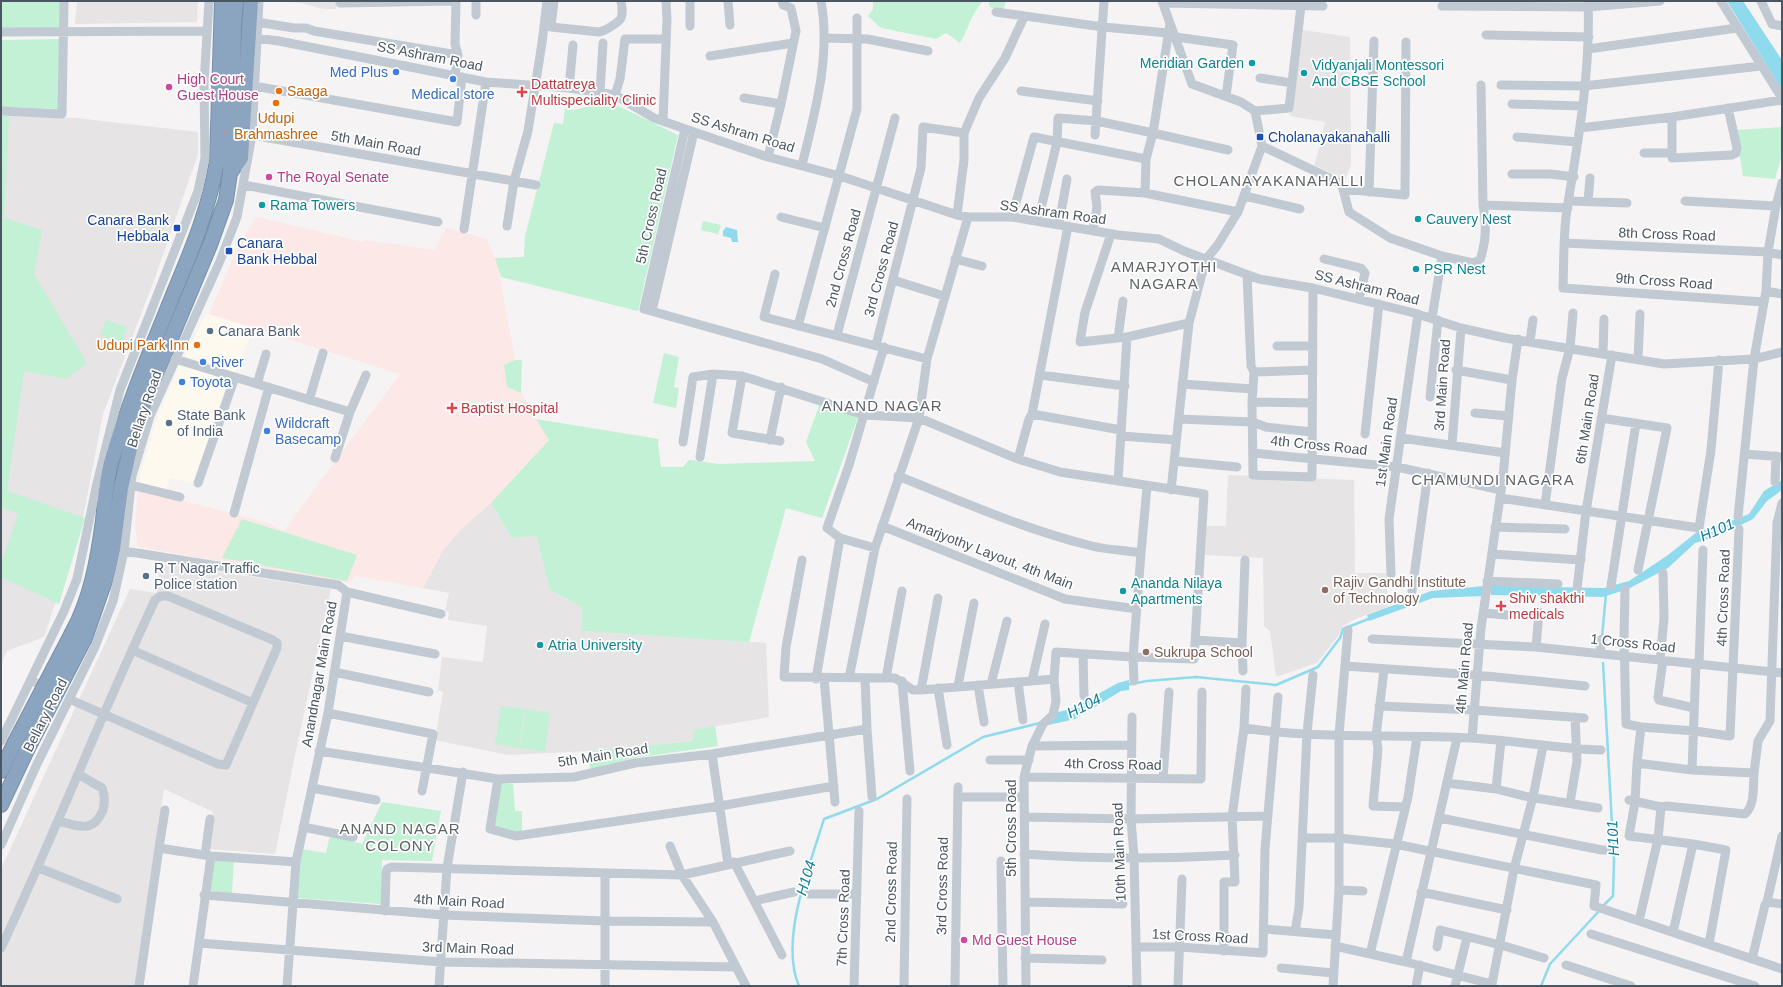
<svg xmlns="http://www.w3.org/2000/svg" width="1783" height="987" viewBox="0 0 1783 987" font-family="Arial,sans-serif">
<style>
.commercial{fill:#fdf9ef}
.education{fill:#e6e4e5}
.medical{fill:#fce8e6}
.green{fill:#c3f1d5}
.water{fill:#90daee}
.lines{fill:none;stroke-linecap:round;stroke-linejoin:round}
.stream{stroke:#90daee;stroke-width:2.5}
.minor-tunnel{stroke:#caccce;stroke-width:9;stroke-dasharray:9 4.5;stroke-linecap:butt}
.highway-casing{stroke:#7690ad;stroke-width:16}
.minor{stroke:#c1cad2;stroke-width:9}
.highway{stroke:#8ba5c1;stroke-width:14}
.highway-bridge-casing{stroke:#7690ad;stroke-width:16;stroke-linecap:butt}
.highway-bridge{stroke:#8ba5c1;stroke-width:14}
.culture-dot{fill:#0f9aa8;stroke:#fff;stroke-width:1.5}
.shop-dot{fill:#3f7fe0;stroke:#fff;stroke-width:1.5}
.hotel-dot{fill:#d1479c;stroke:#fff;stroke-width:1.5}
.food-dot{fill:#e8710a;stroke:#fff;stroke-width:1.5}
.health-dot{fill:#e0444e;stroke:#fff;stroke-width:1.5}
.transit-dot{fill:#1a4fb4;stroke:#fff;stroke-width:1.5}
.service-dot{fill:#5c6f8a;stroke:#fff;stroke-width:1.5}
.education-dot{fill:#8d6e63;stroke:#fff;stroke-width:1.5}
.labels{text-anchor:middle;stroke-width:3.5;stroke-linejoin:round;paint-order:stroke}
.street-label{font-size:14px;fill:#4a5661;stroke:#fff}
.culture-label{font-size:14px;fill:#0d838f;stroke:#fff;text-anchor:start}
.shop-label{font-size:14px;fill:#366cbe;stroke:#fff;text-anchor:start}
.hotel-label{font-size:14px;fill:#b23c85;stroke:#fff;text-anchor:start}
.health-label{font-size:14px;fill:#be3a42;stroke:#fff;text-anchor:start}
.food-label{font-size:14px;fill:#c56008;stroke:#fff;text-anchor:start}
.transit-label{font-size:14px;fill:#164399;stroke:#fff;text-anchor:start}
.service-label{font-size:14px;fill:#4e5e75;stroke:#fff;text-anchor:start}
.education-label{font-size:14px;fill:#785e54;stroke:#fff;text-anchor:start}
.neighbourhood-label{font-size:15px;letter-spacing:1px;fill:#5f6368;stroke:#fff}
.water-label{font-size:15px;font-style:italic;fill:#0c7c9b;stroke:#fff}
</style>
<rect width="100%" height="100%" fill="#f5f3f3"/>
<path class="commercial" d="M206,313l48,15 -32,75 -26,81 -26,-6 -5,18 -27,-7 4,-21 15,-50 21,-49z"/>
<path class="education" d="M77,1h121l-1,21 -122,2z
M283,1h138h-85v8h-13l-22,-6z
M1303,30l47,7 1,128 -6,15 -31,-15 7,-22 4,-21 -35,-6z
M1,116l75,2 122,14v22l-42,121 -53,139 -21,109 -38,114 -37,14 -6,13z
M1228,475l126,5 1,93h32v34l-32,12 -12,7 -5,10 -21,27 -41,14 -6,-46 -6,-5 -1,-68 -58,-3 1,-29h20z
M491,503l21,35 24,-2 14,54 32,17 -1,24 185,12 3,74 -74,13 -2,11 -104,10 -81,4 -73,-15 8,-48 -5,-2 4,-33 41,5 4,-36 -39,-6 1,-8 -4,-1 4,-18 -26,-5 20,-38 19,-22z
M161,563l170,26 -37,171 -19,94 -66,-5 4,-37 -49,-23 -29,197h-134v-117l129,-280 26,4z"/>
<path class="medical" d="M257,217l106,25 2,-2 70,10 11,-22 40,11 11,22 18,99 -11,5 3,22 14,6 28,47 -58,63 -29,25 -19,22 -20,38 -68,-12 -6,7 -211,-36 -3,-20 3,-38 130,34 16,8 116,-157 -191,-60 32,-73z"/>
<path class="green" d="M1,1h60v28h-60z
M873,1h110c-11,12 -15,28 -23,42l-14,-10 -10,6 -55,-11 -13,-12 5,-7z
M988,1h18l-3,11 -13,-5z
M61,39l-1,70 -59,-2v-67z
M610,102l68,33 -40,176 -137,-34 -6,-19 29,-1 1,-21 29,-113 9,1 2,-15 8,1z
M1,116h8l-5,102 38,12 -8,44 53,89 -21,16 -42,-8 -17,120 78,27 -26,86 -58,-27v-13l17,-50 -17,-7z
M1782,127v27l-7,25 -32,-3 -7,-46z
M703,221l18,4 -3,9 -17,-4z
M106,320l21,7 -5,16 -22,-8z
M664,353l15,4 -5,30 5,1 -3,20 -23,-5z
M515,360h7l-1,33 -14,-6 -3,-22z
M820,403l38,14 -36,101 -36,-10 -37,134 -168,-11 1,-24 -32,-17 -14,-54 -24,2 -21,-35 58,-63 -13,-21 123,20 -1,4 3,24h22l6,-7 31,4 95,-3 -9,-19z
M242,519l115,36 -10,26 -125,-23z
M501,706l24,3 -6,39 -24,-4z
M526,709l24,4 -5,39 -25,-4z
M715,726l3,20 -84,12 -44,12 -1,-19 104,-10 1,-11z
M501,783l12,1 2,27h7v20l-6,1 -21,-6z
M382,802l59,9 -9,50 -50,-1 -1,44 -84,-6 5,-49 24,4 4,-18 32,9z
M213,858l21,1 -2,34 -24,-2z"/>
<path class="water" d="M1727,1h16l39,59v30z
M726,227l11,3 1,12h-6l-1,-4 -8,-2v-5z
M1782,480v10l-15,11 -14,18 -37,18 -21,6 -27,25 -40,21 -25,8 -112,-2v-11l54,3 59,1 25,-7 39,-26 29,-23 19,-5 33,-13 15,-23z
M1484,586l-1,10 -50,2 -64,23 -2,-6 64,-24z
M1129,680v10l-8,1 -46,28 -31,7 10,-13 17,-4 47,-26z"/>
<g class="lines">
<path class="stream" d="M1602,637l4,-43
M1603,663l11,197 -1,36 -10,10
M1126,685l21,-4 49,-4 80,8 42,-18 22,-29 3,-9 28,-11
M799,986c-20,-46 11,-121 25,-167l53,-20 106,-62 57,-14
M1541,986l9,-22 50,-54"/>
<path class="minor-tunnel" d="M30,680l39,19"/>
<g class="highway-casing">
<path id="highway" d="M230,173l11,-15 10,-157
M72,633c19,-34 26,-75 31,-113 2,-19 3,-39 8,-57 17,-60 41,-116 64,-173 18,-43 35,-84 42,-130l5,-159
M85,638l23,-66 5,-23 8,-61 13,-57 13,-35 63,-151 16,-45 4,-27 4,-148 2,-24
M1,771l13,-27
M1,805l26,-55"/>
</g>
<path class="minor" d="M554,1l-3,26 48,5c6,-1 19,-9 22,-14 2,-5 1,-12 0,-17
M690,1v25
M728,1l2,24
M1162,1l30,83 49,18 14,9 7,35 78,37 3,6 6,23 41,26 52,18 -10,62
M1588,1c3,69 -10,141 -21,208 -4,26 -3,53 -4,79l201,14
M1721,1l61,97
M1761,1l11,23 10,2
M340,3l116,-2
M1163,3l160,3
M1442,6l146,1 72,-6
M996,12l107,15 65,6
M476,15v-14
M257,22l37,6h12l8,3 144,24
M1170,23l-17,110 75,17
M1,32l206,-1
M1486,35l103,2
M1176,37l57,8 -7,51
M256,38l23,3 207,41 83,6 46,7 39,23 40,14 74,25 72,19 117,39 11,2h44l106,18 41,4 25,12 75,28 54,9 101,25 47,15 44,10 159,26 90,-5 28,-7
M824,38l43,1 61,12
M1588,49l149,-21
M710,56l83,-13
M455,75l3,-20 -3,-11 1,-43
M1260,78l32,5
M1481,85l2,120
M1501,85l83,1 177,-20
M254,86l203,36 5,-45
M569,88l4,-43
M1021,91l77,10
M600,92l3,-49
M615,95l5,-16 5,-40h41
M744,98l37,6
M1512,104l69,2
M1,111l61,3 2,-113
M1255,111l34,-3 12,-102
M1672,117v41l60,-3 4,-2 1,-5 -9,-40
M663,121l4,-102 -1,-18
M1580,128l92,-11 110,-17
M685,129l-41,180 178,50 52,23
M252,135l284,50
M1095,135l9,-134
M1517,137l61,5
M1644,153h28
M768,157l13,-53 15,-73 -5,-23 -8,-3 -1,-4
M802,165c13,-53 29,-109 19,-164
M1512,174h39l23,3
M244,185l194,37
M1343,189l62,6 1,-153
M1369,192l5,-151
M1245,196l55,13
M1570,201l57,2
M1588,201l2,-23
M1685,201l91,5
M957,215l7,-55v-27l15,-35 26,-40 19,-41
M781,217l44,11
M1012,217l22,-80 112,22
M1038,221l19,-79 1,-24 39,3 56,12 -7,26 -1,34
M1059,224l8,-45
M507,226l7,-45 14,-50 14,-88 5,-42
M464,229l22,-147
M1093,230l4,-23 -2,-15 3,-2 47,3 93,19
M1111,234l-26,78 -5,30 47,-5
M1564,243l204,9 14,3
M1442,256l31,7 7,-3c6,-18 7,-36 3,-55l85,3
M955,259l27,7
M1324,259l37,9 4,5 -6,26
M775,274l-11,43 163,42
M1247,275l4,91 3,6 -2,30 1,73 59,2 1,-189
M893,280l51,16
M1766,291l16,3
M652,311l42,-179
M798,326l59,-217v-91
M837,335l58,-217
M1118,338l5,-37
M1530,341l3,-21
M876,345l45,-177 2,-41 41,6
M1277,346h36
M1603,353l1,-34
M175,359l175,53
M1638,359l2,-45
M1456,370l56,10
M1254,372l58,-2
M1040,375l85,11
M742,376l-10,57 48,8
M257,384l9,-30
M1182,384l71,5
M1430,397l8,-77
M309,400l14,-47
M1252,402l60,1
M1475,413l34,3
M1032,414l89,16
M1601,418l66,10 -29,142
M1179,419l73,3 14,5 46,5
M1365,434l14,-130
M1121,436l55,4
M1401,438l104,15
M770,440l11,-53
M683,442l10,-65 20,-3 29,2 122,39 55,3 99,41 42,13 144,22 -10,165 -61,-2 1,24
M1452,445l9,-117
M1253,453l144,14 104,23
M1745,454l37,3
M700,457l13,-83
M335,458l15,-46 16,-37
M1018,459l11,-40 3,-5 36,-188
M1174,461l63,6
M898,476c63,25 128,54 194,70 16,4 33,4 49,7
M1118,481l9,-144 62,-14
M1775,482l1,-26
M198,483l37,-106
M131,485l49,12
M1171,490l18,-167 17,-64 11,-13 21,-34 24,-66
M1500,498l199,30 12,-78 8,-90
M1545,505l17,-127 8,-30 3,-35
M234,513l35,-126
M1738,517l16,-158 12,-68 2,-39 8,-46 6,-23
M882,526l183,73 72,10
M1495,527l70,2
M875,548l-35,-10 -13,-10 22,-63 35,-118
M118,550l220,35 9,7 -19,121 -32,149 -9,124
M1492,554l89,6
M802,560l-16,87 -2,30 111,1 18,12h8l133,-11
M1391,574l-2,-55 29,-205
M1487,581l71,3
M1611,586l25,-163
M1577,589l9,-78 26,-156
M1625,589l-1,49 2,86 15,3 54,4 35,5 9,-207
M1412,591l16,-118
M347,592l94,22
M1483,613l35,3
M340,636l95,18
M1372,639l164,8 246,26
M1195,640l47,3
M1536,647l3,-35
M132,650l121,53
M1600,653l2,-14
M1083,654l1,42
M1660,660l4,-42 -1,-45
M1663,660l-5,37 1,3 31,7
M1699,664l4,-114
M1345,666l131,9 109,11
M1384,670l-8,66 2,13 -5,57 32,1
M1243,671l-1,-28 3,-83
M334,672l95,20
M824,678l11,124
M849,678l26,-130 44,-130 8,-59 41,-142
M865,678l2,51 5,68
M886,678l16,-87
M816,679l24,-141
M902,681l8,90
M1032,681l13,-57
M1018,682l5,38
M991,684l16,-63
M978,685l6,37
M958,686l16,-83
M938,688l9,57
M921,690l17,-92
M1379,706l95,4 110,8
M328,713l105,21 -11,57
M1132,717l-1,102 3,38 3,129
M1244,728c74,11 151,6 227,10 43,2 86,11 130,12
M1472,738l9,-110 22,-151 9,-97 6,-41
M1,741l63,-130 13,-32 20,-96 23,-93 78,-199 7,-33 -1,-75 5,-82
M1032,746l99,-1
M319,751l179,28 76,-2 61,-14 77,-9 155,-25
M712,754l16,110
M990,760h39
M1637,763l-2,39 -6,34 64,8 -20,88
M1692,770l4,-107
M1754,773l4,-32 12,-20 7,-198 5,-20
M1024,777l177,2 1,-87
M498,779l-8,50 26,7 204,-30 114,-20
M1163,779l6,-87
M1447,783l49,6 33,8 69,11
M312,788l64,12
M1496,789l5,-48
M958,797h66
M1629,800l32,7 6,-1 78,8c10,-9 8,-27 9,-41l-62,-3 -55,-7 4,-36
M1570,803l7,-42 -2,-44
M1024,817l107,2 137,-3
M1440,818l162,32h9
M58,821c21,5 35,13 45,-11 2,-8 2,-15 -1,-22l-24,-14
M303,827l50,10
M1303,838h36l56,6 201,41 -2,21 188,63
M1693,844l33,6 -17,94
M1,845l36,-81 57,-115 19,-48 11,-50 8,-75 18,-60 70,-155 17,-44 15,-82 7,-134
M670,846l12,29 108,-24
M159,848l6,-38
M1024,854c70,5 141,5 211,1
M205,855l5,-36
M211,856l85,6
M1001,861l2,125
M734,862l48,93
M39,868l78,31
M605,873v113
M1339,890l24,1
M1421,892l86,18
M808,894h49
M204,895l239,20 162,6 108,1
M754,901l40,-9
M1025,902l98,2
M1767,902l15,2
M385,911l1,-37 1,-5 5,-2 290,8 31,47 33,64
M1639,921l19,-82 3,-32
M1265,929l71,6
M1295,931l4,-23 8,-175 6,-58
M1591,934l164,52
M199,943l243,19 294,5
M1335,946l71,16 51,-224
M1136,947h44l83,6 2,-104 13,-152
M1437,947l3,-17 61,15 43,13
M1,948c54,-115 100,-233 154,-348l6,-4h7l105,44 4,3v5l-51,117 -8,-1 -149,-65
M1224,951v-69h11l-3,-65 12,-89 2,-39
M1370,954l38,-157 9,-60
M1025,958l77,2
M1752,959l13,-54 2,-3 15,-66
M1406,962l86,22 22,-115 19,-72 10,-51
M1566,965l65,21
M1281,968l52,5
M139,986l20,-138 52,8 -18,130
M439,986l8,-118 16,-96
M854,986l5,-175
M904,986l3,-187
M955,986l3,-199
M1026,986l-2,-209 8,-31 11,-22 10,-9 3,-14 -2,-22 2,-27 77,5 8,-104 6,-66
M1178,986l4,-107
M1333,986l6,-96v-155l9,-105
M1416,986l4,-21
M1455,986l12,-49"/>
<use href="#highway" class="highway"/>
<g class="highway-bridge-casing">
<path id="highway-bridge" d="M14,744l58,-111
M27,750l58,-112"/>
</g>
<use href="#highway-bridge" class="highway-bridge"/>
</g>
<g class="culture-dot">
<circle cx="1252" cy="63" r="4"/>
<circle cx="1304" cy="73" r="4"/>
<circle cx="262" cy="205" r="4"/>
<circle cx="1418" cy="219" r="4"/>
<circle cx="1416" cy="269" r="4"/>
<circle cx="1123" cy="591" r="4"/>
<circle cx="540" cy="645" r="4"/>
</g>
<g class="shop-dot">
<circle cx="396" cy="72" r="4"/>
<circle cx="453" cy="79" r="4"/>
<circle cx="203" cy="362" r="4"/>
<circle cx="182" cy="382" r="4"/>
<circle cx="267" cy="431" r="4"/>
</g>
<g class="hotel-dot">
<circle cx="169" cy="87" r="4"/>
<circle cx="269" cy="177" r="4"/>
<circle cx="964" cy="940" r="4"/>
</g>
<g class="food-dot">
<circle cx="279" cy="91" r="4"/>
<circle cx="276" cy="103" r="4"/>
<circle cx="197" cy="345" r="4"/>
</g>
<g class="health-dot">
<path d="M520 86h4v4h4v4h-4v4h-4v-4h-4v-4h4z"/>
<path d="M450 402h4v4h4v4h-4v4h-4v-4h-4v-4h4z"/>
<path d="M1499 600h4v4h4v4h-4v4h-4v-4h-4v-4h4z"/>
</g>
<g class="transit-dot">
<rect x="1256" y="133" width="8" height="8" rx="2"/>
<rect x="173" y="224" width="8" height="8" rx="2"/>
<rect x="225" y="247" width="8" height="8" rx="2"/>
</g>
<g class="service-dot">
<circle cx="210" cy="331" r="4"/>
<circle cx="169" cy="423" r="4"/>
<circle cx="146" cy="576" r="4"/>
</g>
<g class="education-dot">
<circle cx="1325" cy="590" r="4"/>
<circle cx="1146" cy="652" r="4"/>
</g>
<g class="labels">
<g class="street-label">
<text transform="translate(430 56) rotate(11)" y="5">SS Ashram Road</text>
<text transform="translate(743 132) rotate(17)" y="5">SS Ashram Road</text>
<text transform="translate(376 143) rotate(10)" y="5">5th Main Road</text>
<text transform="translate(1053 212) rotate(8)" y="5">SS Ashram Road</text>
<text transform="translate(651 216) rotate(-77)" y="5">5th Cross Road</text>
<text transform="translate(1667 234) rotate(2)" y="5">8th Cross Road</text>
<text transform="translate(843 258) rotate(-75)" y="5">2nd Cross Road</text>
<text transform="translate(881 269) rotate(-75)" y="5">3rd Cross Road</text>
<text transform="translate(1664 281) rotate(4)" y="5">9th Cross Road</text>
<text transform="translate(1367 287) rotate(14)" y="5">SS Ashram Road</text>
<text transform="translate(1442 385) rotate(-86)" y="5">3rd Main Road</text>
<text transform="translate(144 409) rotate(-71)" y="5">Bellary Road</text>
<text transform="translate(1587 419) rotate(-81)" y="5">6th Main Road</text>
<text transform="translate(1386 442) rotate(-82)" y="5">1st Main Road</text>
<text transform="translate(1319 445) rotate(6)" y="5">4th Cross Road</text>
<text transform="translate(990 553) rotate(21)" y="5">Amarjyothy Layout, 4th Main</text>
<text transform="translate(1723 598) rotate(-88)" y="5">4th Cross Road</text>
<text transform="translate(1633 643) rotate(6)" y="5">1 Cross Road</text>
<text transform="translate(1464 668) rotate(-85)" y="5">4th Main Road</text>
<text transform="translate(319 674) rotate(-80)" y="5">Anandnagar Main Road</text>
<text transform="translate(45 715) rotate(-63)" y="5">Bellary Road</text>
<text transform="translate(603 755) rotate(-9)" y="5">5th Main Road</text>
<text transform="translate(1113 764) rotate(1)" y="5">4th Cross Road</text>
<text transform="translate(1011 828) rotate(-90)" y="5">5th Cross Road</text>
<text transform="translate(1119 852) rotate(-92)" y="5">10th Main Road</text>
<text transform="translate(942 886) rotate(-89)" y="5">3rd Cross Road</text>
<text transform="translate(891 892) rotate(-89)" y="5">2nd Cross Road</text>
<text transform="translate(459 901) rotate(3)" y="5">4th Main Road</text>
<text transform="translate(843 918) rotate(-88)" y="5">7th Cross Road</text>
<text transform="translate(1200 936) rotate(3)" y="5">1st Cross Road</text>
<text transform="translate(468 948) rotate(2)" y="5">3rd Main Road</text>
</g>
<g class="culture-label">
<text x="1244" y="68" text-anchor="end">Meridian Garden</text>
<text x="1312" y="70">Vidyanjali Montessori<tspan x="1312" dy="16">And CBSE School</tspan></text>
<text x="270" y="210">Rama Towers</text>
<text x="1426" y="224">Cauvery Nest</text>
<text x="1424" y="274">PSR Nest</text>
<text x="1131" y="588">Ananda Nilaya<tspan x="1131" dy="16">Apartments</tspan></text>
<text x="548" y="650">Atria University</text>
</g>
<g class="shop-label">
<text x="388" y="77" text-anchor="end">Med Plus</text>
<text x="453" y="99" text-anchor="middle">Medical store</text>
<text x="211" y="367">River</text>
<text x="190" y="387">Toyota</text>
<text x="275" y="428">Wildcraft<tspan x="275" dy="16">Basecamp</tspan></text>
</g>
<g class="hotel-label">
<text x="177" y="84">High Court<tspan x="177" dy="16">Guest House</tspan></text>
<text x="277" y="182">The Royal Senate</text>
<text x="972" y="945">Md Guest House</text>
</g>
<g class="health-label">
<text x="531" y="89">Dattatreya<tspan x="531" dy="16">Multispeciality Clinic</tspan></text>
<text x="461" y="413">Baptist Hospital</text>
<text x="1509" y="603">Shiv shakthi<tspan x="1509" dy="16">medicals</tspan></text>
</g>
<g class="food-label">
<text x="287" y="96">Saaga</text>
<text x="276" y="123" text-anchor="middle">Udupi<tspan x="276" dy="16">Brahmashree</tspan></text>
<text x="189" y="350" text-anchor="end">Udupi Park Inn</text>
</g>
<g class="transit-label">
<text x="1268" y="142">Cholanayakanahalli</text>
<text x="169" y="225" text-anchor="end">Canara Bank<tspan x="169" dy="16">Hebbala</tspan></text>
<text x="237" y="248">Canara<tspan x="237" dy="16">Bank Hebbal</tspan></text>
</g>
<g class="service-label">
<text x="218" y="336">Canara Bank</text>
<text x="177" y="420">State Bank<tspan x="177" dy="16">of India</tspan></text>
<text x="154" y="573">R T Nagar Traffic<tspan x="154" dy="16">Police station</tspan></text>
</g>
<g class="education-label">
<text x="1333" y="587">Rajiv Gandhi Institute<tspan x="1333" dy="16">of Technology</tspan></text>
<text x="1154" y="657">Sukrupa School</text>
</g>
<g class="neighbourhood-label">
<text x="1269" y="186">CHOLANAYAKANAHALLI</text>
<text x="1164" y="272">AMARJYOTHI<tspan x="1164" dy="17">NAGARA</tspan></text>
<text x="882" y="411">ANAND NAGAR</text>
<text x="1493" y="485">CHAMUNDI NAGARA</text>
<text x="400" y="834">ANAND NAGAR<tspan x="400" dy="17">COLONY</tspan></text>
</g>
<g class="water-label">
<text transform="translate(1717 530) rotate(-24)" y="5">H101</text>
<text transform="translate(1084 706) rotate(-27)" y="5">H104</text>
<text transform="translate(1613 838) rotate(-93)" y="5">H101</text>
<text transform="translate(806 878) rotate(-74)" y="5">H104</text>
</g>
</g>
<rect width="1783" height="987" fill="none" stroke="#4a5661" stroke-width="4"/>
</svg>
